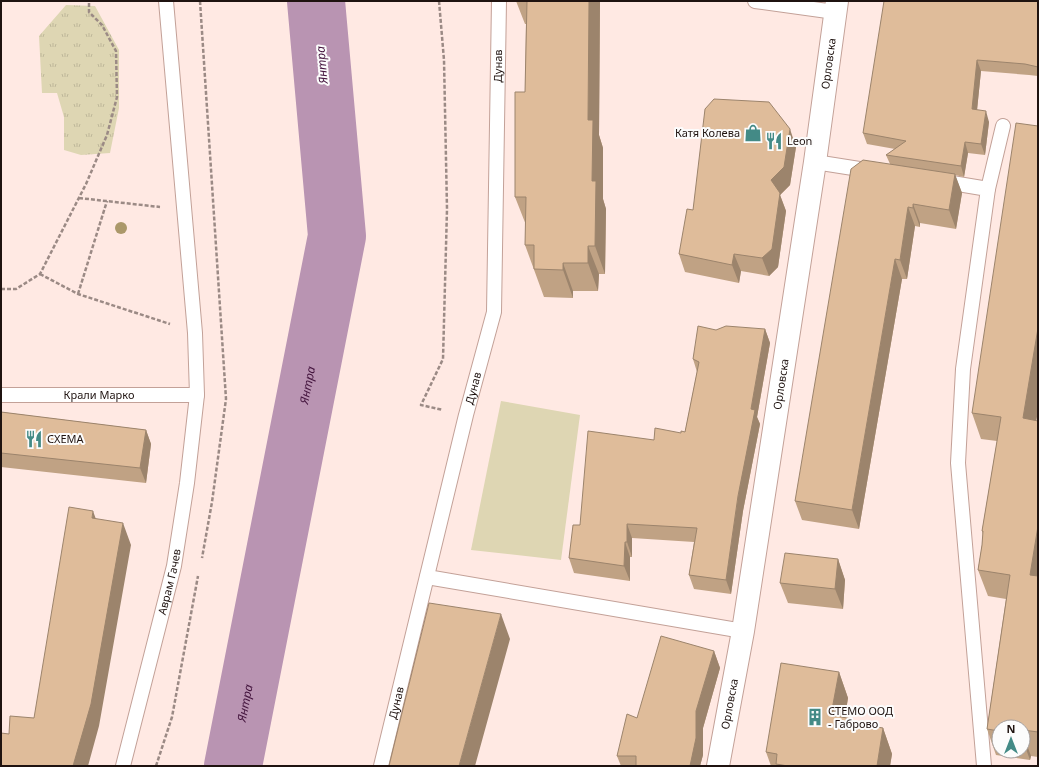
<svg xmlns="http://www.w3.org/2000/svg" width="1039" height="767" viewBox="0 0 1039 767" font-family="'Noto Sans',sans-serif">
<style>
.grass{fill:url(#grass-tufts)}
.garden{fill:#ded6b3}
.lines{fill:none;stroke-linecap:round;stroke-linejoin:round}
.river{stroke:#b994b2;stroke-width:58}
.lane-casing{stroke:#c3a198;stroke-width:16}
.secondary-casing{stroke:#c3a198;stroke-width:24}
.path{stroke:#9b8a85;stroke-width:2.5;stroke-dasharray:4 2;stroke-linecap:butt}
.lane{stroke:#fff;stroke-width:14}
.secondary{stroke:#fff;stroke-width:22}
.tree{fill:#ab986a}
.wall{fill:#c0a284;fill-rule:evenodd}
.shaded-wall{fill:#9c846c}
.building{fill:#dfbc9a;stroke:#9c846c}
.labels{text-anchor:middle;stroke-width:4;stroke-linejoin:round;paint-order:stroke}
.street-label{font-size:11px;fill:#1f1310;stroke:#fcfcfc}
.poi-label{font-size:11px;fill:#1f1310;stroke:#fcfcfc;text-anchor:start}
.water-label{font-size:12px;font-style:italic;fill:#44153e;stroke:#fcfcfc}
</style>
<defs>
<pattern id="grass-tufts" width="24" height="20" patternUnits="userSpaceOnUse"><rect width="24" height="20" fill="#ded6b3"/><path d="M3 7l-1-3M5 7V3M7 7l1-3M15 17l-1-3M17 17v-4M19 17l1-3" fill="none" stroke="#beb799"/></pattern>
</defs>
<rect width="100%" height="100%" fill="#ffe9e3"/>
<path class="grass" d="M66,5l29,1 24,44v58l-9,45 -29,2 -17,-5v-33l-7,-24h-15l-3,-57z"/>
<path class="garden" d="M501,401l79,14 -19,145 -90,-10z"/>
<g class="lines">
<path class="river" id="s1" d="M233,766l104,-530 -21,-235"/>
<g class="lane-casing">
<g id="lane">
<path d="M755,1l80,11"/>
<path d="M815,162l57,9"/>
<path d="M940,181l48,8 -25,180 -5,94 26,303"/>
<path d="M988,189l15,-63"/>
<path id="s2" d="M1,395h196"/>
<path d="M427,577l316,54"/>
<path id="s3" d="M123,766l51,-200 13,-83 10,-88 -2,-62 -29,-332"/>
<path id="s4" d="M381,766l85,-351 28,-103 5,-311"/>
</g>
</g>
<g class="secondary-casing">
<g id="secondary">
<path id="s5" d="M718,766l25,-135 72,-469 22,-161"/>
</g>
</g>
<path class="path" d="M200,1l26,398 -14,103 -10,56
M439,1l5,59 3,149 -4,150 -22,46 22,5
M79,198l81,9
M40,274l38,20 92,30
M1,289h15l24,-15 46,-90 21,-49 10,-38 -1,-46 -14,-26 -13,-13v-11
M78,294l29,-93
M156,766l16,-49 26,-141"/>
<use href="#lane" class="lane"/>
<use href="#secondary" class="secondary"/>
</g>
<circle class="tree" cx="121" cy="228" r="6"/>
<path class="wall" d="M516,1h84l-1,134 4,13v51l3,10 -1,65h-6l-1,17h-25v7l-29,-1 -19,-52 1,-20 -11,-28 10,-105 1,-68h-1z
M1038,1v75l-9,-1 -48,-4 -4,39 12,12 -4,33 -17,-2 -4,24 -9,-2 7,18 -6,36 -36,-6v4l-5,-1 -8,53h-5l-43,250 -57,-9 -7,-19 95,-337 -4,-9 9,-6 -28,-5 -4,-11z
M1038,126v285l-2,10h2v336l-7,-1 -1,4 -34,-5 -9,-26 19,-130 -18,-3 -10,-26 4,-25 1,-10 -1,-4 15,-90 -16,-2 -9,-26zM999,727h24v24h-24z
M796,147l-6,38 -10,10 6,16 -8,56 -9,9 -28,-5 -2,12 -54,-11 -6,-18z
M765,329l5,14 -13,74 3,7 -17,87 -12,83 -37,-5 -5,-14 5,-33 -62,-4v19h-2v24l-56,-8 -5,-15 11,-33 74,-85 31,-8 12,-60 -4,-13 23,-29z
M1,412l145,18 5,14 -5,39 -145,-16z
M838,559l7,21 -2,29 -55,-6 -8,-20z
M714,651l6,17 -17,60v27l-3,11h-79l-4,-10 20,-38z
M839,672l9,26 -3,19 9,6 29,5 9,26 -2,12h-119l-5,-14z"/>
<path class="shaded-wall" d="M589,1h11l-1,134 4,13v51l3,10 -1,65 -10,-28 -3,-65 -4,-61z
M977,60l4,11 -5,49 -4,-11z
M986,111l3,11 -4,33 -4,-11z
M790,129l6,18 -6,38 -10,10 6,16 -8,56 -9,9 -7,-18 9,-78z
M965,142l3,11 -4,24 -3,-11z
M955,174l7,19 -6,36 -7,-19z
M913,204l7,19v4l-7,-19z
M908,207l7,19 -8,53 -7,-19z
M588,246l11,28 -1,17 -10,-28z
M734,254l7,17 -2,12 -7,-18z
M895,259l7,20 -43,250 -7,-19z
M563,263l10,28v7l-10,-28z
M1038,328v83l-6,33 -9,-26z
M765,329l5,14 -13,74 3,7 -17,87 -12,83 -5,-14 25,-171z
M146,430l5,14 -5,39 -6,-15z
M93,511l8,22 -9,-15z
M123,523l8,22 -32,181 -11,40h-15z
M627,524l5,14v19l-5,-15z
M1038,526v72l-8,-23z
M625,542l5,15v24l-6,-15z
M838,559l7,21 -2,29 -8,-20z
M501,614l9,25 -35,127h-16z
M714,651l6,17 -17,60v27l-3,11h-10l6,-55z
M839,672l9,26 -7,43 -10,-26z
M883,728l9,26 -2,12h-13z
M1023,734l8,22 -1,4 -7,-19z"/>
<path class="building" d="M527,1h62l-1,119h5l-1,61h4l-1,65h-7v17h-25v7l-29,-1v-24h-9l1,-48h-11v-105h10z
M884,1h154v66l-13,-3 -48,-4 -5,49 14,2 -5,33 -16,-2 -4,24 -75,-11 20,-14 -43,-8z
M714,99l55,3 21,27 -6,38 -13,13 9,13 -8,56 -10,9 -28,-4 -2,11 -53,-11 8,-45 6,1 12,-101z
M1016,123l22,3v202l-15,90 15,3v105l-8,49 8,1v156l-15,-2v-3h-24v4l-12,-2 23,-154 -32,-5 4,-25 1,-14h-1l19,-114 -29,-4z
M863,160l92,14 -6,36 -36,-6v4l-5,-1 -8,53 -5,-1 -43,251 -57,-9 56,-332z
M698,326l18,4 10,-4 39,3 -14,80 4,1 -17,86 -12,84 -37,-5 8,-47 -70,-4v18h-2l-1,24 -55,-8 4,-33h7l8,-94 66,9 1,-12 26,5v-2l4,1 14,-70 -6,-3z
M1,412l145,18 -6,38 -139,-15z
M69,507l24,4 -1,7 31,5 -32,181 -18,62h-72v-33l8,1 1,-18 24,2z
M785,553l53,6 -3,30 -55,-6z
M429,603l72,11 -42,152h-70z
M661,636l53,15 -18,60v27l-6,28h-54v-10h-19l10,-42 10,4z
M781,663l58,9 -8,43 21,4 -1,4 32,5 -6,38h-89l-12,-2 1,-10 -11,-2z"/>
<defs>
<g id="shop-bare" transform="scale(1.38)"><path d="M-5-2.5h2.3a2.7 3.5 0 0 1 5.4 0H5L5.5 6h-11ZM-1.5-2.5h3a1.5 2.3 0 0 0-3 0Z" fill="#438a86" stroke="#fcfcfc" stroke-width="2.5" paint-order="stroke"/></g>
<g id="restaurant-bare" transform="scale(1.38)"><path d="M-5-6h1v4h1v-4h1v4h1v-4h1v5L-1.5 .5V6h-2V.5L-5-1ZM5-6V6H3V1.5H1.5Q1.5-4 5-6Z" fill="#438a86" stroke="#fcfcfc" stroke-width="2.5" paint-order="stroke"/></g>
<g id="building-bare" transform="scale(1.38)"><path d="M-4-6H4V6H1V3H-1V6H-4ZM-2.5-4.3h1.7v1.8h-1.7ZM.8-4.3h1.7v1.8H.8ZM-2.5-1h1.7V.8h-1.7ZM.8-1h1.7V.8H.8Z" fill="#438a86" stroke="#fcfcfc" stroke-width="2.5" paint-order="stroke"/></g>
</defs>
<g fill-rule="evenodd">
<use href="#shop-bare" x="753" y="133"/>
<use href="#restaurant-bare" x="774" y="141"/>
<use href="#restaurant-bare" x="34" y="439"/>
<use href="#building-bare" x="815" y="717"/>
</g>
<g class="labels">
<g class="street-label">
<text dy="4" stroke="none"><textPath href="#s5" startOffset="711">Орловска</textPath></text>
<text dy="4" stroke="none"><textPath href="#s4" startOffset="714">Дунав</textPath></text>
<text dy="4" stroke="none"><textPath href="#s5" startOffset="387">Орловска</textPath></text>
<text dy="4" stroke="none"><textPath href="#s4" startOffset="389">Дунав</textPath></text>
<text dy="4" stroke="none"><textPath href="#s2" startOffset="98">Крали Марко</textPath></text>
<text dy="4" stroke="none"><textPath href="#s3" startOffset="190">Аврам Гачев</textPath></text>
<text dy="4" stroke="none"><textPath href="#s4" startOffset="65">Дунав</textPath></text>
<text dy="4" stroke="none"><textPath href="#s5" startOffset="63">Орловска</textPath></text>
</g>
<g class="poi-label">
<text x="740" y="137" text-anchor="end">Катя Колева</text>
<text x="787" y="145">Leon</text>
<text x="47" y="443">СХЕМА</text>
<text x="828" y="715">СТЕМО ООД<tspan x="828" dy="13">- Габрово</tspan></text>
</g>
<g class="water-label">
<text transform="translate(322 65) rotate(-95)" y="4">Янтра</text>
<text dy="4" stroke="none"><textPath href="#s1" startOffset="388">Янтра</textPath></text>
<text dy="4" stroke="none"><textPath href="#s1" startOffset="64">Янтра</textPath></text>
</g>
</g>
<rect width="1039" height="767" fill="none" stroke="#1f1310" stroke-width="4"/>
<g transform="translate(1011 739)"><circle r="19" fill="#fcfcfc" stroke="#a49f9e"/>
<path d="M0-3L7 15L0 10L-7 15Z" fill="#438a86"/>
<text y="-6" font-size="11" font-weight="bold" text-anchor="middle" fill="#1f1310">N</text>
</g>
</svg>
